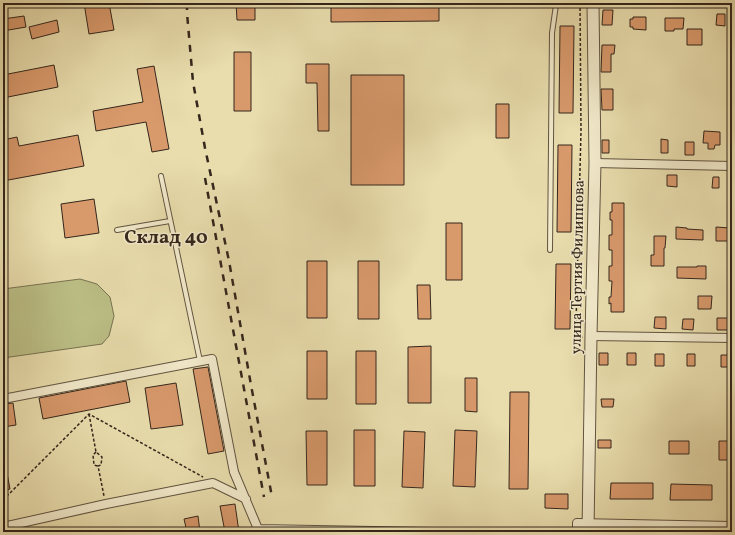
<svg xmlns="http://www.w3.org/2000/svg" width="735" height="535" viewBox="0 0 735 535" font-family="Vollkorn,serif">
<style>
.green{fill:#bbbf86;stroke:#787251}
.building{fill:#d8996b;stroke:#34261c}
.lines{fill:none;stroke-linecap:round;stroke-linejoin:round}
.service-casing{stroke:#615440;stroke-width:6}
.minor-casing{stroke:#615440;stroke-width:10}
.tertiary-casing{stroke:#615440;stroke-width:13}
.path{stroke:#34261c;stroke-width:1.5;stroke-dasharray:3 2;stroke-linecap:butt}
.service{stroke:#f1e9ca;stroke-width:4}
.minor{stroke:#f1e9ca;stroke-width:8}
.tertiary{stroke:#f1e9ca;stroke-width:11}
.rail{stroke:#34261c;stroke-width:2.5;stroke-dasharray:7 7;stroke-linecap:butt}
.labels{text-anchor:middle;stroke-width:3;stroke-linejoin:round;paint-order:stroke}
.street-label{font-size:15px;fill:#34261c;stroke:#f1e9ca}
.district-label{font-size:19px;font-weight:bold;fill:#34261c;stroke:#f1e9ca}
</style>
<rect width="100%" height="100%" fill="#e9ddad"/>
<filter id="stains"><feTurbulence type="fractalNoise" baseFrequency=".005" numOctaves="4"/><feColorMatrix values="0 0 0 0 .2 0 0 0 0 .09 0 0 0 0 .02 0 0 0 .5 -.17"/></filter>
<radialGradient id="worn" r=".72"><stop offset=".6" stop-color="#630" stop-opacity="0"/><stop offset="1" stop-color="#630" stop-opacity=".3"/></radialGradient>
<path class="green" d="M80,279l17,5 13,13 4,19 -5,20 -7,8 -99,14v-69z"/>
<path class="building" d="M84,3h25l5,27 -25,4z
M236,3h19v17h-18z
M331,3h108v18l-108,1z
M603,10h10l-1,15h-10z
M717,14h8v12l-9,-1z
M24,16l2,11 -23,4v-12z
M633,17h13v13l-13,-1v-2h-3v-8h3z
M665,18h19l-1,11h-9v2h-9z
M57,20l2,12 -27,7 -3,-12z
M560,26h14l-1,87h-14z
M687,29h15v16h-15z
M602,45h13l-1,9h-3v18h-10z
M234,52h17v59h-17z
M306,64h23v67h-11l-1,-48h-11z
M54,65l4,22 -55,11v-23z
M154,66l15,83 -17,3 -6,-30 -50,9 -3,-20 50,-9 -6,-33z
M351,75h53v110h-53z
M601,89h12v21h-11z
M496,104h13v34h-13z
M704,131l16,1v13h-5l-1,4h-6v-6h-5z
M78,135l6,31 -81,15v-41l14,-3 2,9z
M661,139l7,1v13h-7z
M602,140h7v13h-7z
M685,142h9v13h-9z
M558,145h14l-1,87h-14z
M667,175h10v12l-10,-1z
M713,177h6v11h-7z
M94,199l5,34 -34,5 -4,-34z
M612,203h12v109h-13v-9l-2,1v-7h2l1,-16h-3v-15h3v-16h-3v-15h3v-15h-2v-8h2z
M446,223h16v57h-16z
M676,227l11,1v1l16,1v10l-27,-1z
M716,227l14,1 -1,13h-13z
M654,236h12l-1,12h-1v18h-13v-11h3z
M307,261h20v57h-20z
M358,261h21v58h-21z
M556,264h15l-1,65h-15z
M697,266h9v13l-29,-1v-11h20z
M417,285h13l1,34h-13z
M698,296h14l-1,13h-13z
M655,317h11v12l-12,-1z
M717,318h11v12h-11z
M683,319h11l-1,11 -11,-1z
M431,346v57h-23v-56z
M307,351h20v48h-20z
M356,351h20v53h-20z
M599,353h9v12h-9z
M627,353h9v12h-9z
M655,354h9v12h-9z
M687,354h8v12h-8z
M721,355h8v12h-8z
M208,367l16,84 -16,3 -15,-85z
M465,378h12v34l-12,-1z
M126,381l4,21 -87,17 -4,-21z
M176,383l7,42 -32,4 -6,-41z
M510,392h19l-1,97h-19z
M601,399h13l-1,8h-11z
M13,403l3,22 -13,2v-23z
M354,430h21v56h-21z
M455,430l22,1 -2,56 -22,-1z
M306,431h21v54h-20z
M404,431l21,1 -2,56 -21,-1z
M598,440h13v8h-13z
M669,441h20v13h-20z
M719,441h9v19h-9z
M3,468h3l4,21 -7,2z
M611,483h42v16h-43z
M671,484l41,1v15h-42z
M545,494h23v15l-23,-1z
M235,504l4,28h-14l-5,-26z
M198,516l2,16h-13l-3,-13z"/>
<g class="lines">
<g class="service-casing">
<path id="service" d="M161,176l39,185
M117,230l53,-9
M550,250l2,-217 4,-28 8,-2"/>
</g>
<g class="minor-casing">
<path id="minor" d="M595,163l137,3
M591,336l141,2
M3,399l209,-40 22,113 24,57
M3,527l103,-23 107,-21 33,16
M259,532l-1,-3 173,3
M577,532v-9l155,3"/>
</g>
<g class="tertiary-casing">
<path id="tertiary" d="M588,532l3,-196 4,-173 -2,-160"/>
</g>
<path class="path" d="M580,3l1,128 -5,192 6,15
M89,414l7,38 6,5 -1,8 -3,1 6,30
M96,452l-3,3 1,10 4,1
M3,500l86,-86 114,63"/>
<use href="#service" class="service"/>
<use href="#minor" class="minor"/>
<use href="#tertiary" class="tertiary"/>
<path class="rail" d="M187,3v10l6,69 12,66 24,113 22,124 21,112
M205,178l59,319"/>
</g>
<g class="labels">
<g class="street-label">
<text transform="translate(577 267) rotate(-89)" y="5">улица Тертия Филиппова</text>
</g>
<g class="district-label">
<text x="166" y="243">Склад 40</text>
</g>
</g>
<rect width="735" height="535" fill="none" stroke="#e9ddad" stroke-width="16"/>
<rect x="4" y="4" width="727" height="527" fill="none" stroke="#34261c" stroke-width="2"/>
<rect x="8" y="8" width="719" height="519" fill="none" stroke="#34261c"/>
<rect width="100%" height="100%" filter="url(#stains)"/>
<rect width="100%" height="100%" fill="url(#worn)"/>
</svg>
